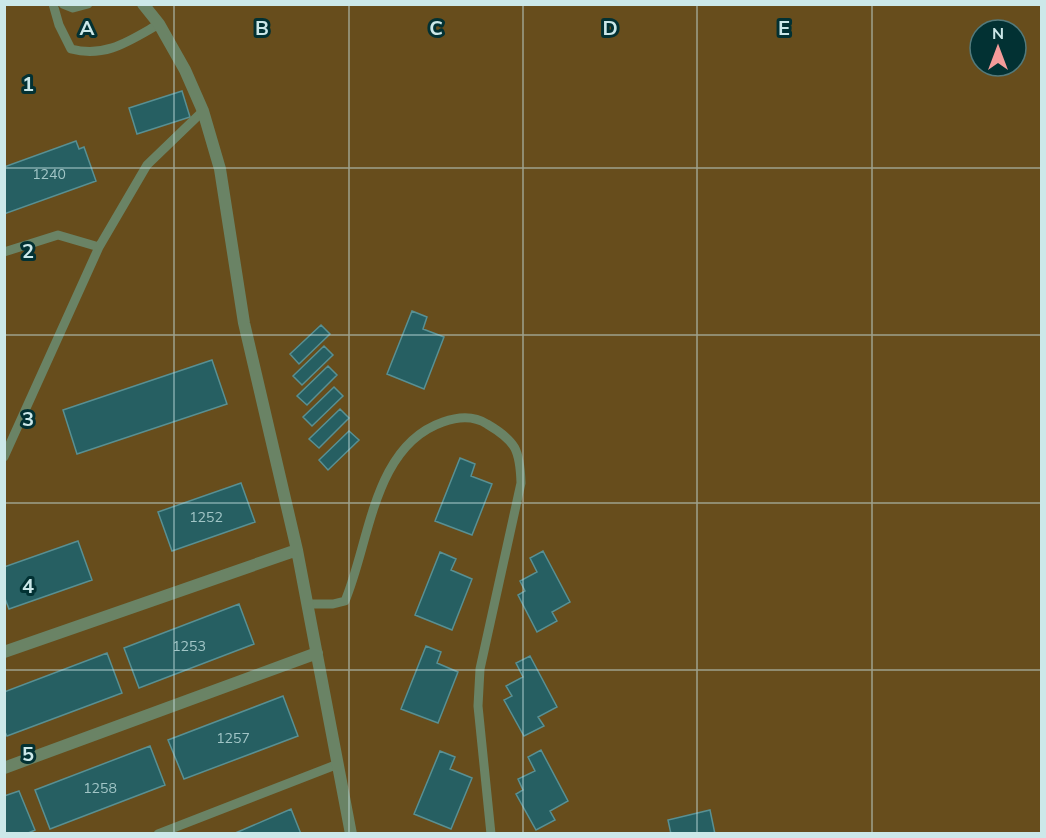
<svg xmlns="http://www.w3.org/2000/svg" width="1046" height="838" viewBox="0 0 1046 838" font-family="Mulish,sans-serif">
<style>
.green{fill:#674d1c;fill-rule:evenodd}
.building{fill:#265f62;stroke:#589093;stroke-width:1.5}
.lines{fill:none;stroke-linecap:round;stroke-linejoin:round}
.lane{stroke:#6a8365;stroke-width:9}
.street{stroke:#6a8365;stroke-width:12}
.grid{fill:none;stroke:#cce8e9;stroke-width:1.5;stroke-opacity:0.55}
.labels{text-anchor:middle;stroke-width:6;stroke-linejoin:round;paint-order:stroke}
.number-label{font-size:14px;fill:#a2c6c7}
.grid-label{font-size:20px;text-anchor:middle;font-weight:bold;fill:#cce8e9;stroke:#023133;stroke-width:6;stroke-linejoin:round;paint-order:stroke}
</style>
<rect width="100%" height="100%" fill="#0f3b3e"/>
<path class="green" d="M5,5h1036v828h-1036zM980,30h36v36h-36z"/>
<path class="building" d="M182,91l8,26 -53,17 -8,-26z
M76,141l3,8 5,-2 12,34 -92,33v-47z
M412,311l15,6 -4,12 21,8 -20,52 -37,-15z
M321,325l9,9 -31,30 -9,-10z
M324,346l9,9 -31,30 -9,-9z
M212,360l15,44 -150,50 -14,-44z
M328,366l9,9 -30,30 -10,-9z
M334,387l9,9 -31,30 -9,-9z
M340,409l9,9 -30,30 -10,-9z
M349,431l10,9 -31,30 -9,-10z
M460,458l15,6 -4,12 21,8 -20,51 -37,-14z
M241,483l14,39 -83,29 -14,-39z
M78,541l14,39 -83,29 -5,-13v-29z
M543,551l27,51 -18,10 5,9 -20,11 -19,-37 7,-4 -5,-10 17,-9 -7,-14z
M440,552l16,7 -5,11 21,9 -20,51 -37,-15z
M239,604l15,40 -115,44 -15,-40z
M426,646l15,6 -4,11 21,9 -20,51 -37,-14z
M107,653l15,40 -115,43 -3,-6v-38z
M530,656l27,51 -19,10 6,9 -20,10 -20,-36 8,-4 -6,-10 17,-9 -7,-14z
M283,696l15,40 -114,43 -16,-39z
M150,746l15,39 -115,44 -15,-39z
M541,750l27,51 -18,10 5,9 -19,10 -20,-36 7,-4 -5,-11 17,-8 -7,-14z
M440,751l15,6 -5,12 22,9 -21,51 -37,-15z
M19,791l16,39 -9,4h-22v-38z
M291,809l10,25h-68z
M710,810l5,24h-44l-3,-14z"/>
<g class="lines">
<path class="lane" d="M53,4l6,21 12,24c35,9 58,-8 88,-25
M63,4l10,4 15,-4
M4,252l54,-17 41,12
M4,457l95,-210 48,-82 56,-54
M307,604h26l12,-3c25,-59 28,-155 98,-179 14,-5 30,-7 44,2 29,17 33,26 34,59l-41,186 -2,37 13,128
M158,834l180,-70"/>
<path class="street" d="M143,4l16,20 26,46 18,41 17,58 24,154 53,227 54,284
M4,652l293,-102
M4,768l313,-115"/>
</g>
<path class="grid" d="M174,4v830M349,4v830M523,4v830M697,4v830M872,4v830M4,168h1038M4,335h1038M4,503h1038M4,670h1038"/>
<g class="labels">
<g class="number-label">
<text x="49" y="179">1240</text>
<text x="206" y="522">1252</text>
<text x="189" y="651">1253</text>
<text x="233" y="743">1257</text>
<text x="100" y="793">1258</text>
</g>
</g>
<g class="grid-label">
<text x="87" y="35">A</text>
<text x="262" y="35">B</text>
<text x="436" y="35">C</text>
<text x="610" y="35">D</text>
<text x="784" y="35">E</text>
<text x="28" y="91">1</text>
<text x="28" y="258">2</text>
<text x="28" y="426">3</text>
<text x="28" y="593">4</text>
<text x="28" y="761">5</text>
</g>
<rect width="1046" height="838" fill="none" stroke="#cce8e9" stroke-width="12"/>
<g transform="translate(998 48)"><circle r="28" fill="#023133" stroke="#537a7c" stroke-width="1.5"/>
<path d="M0-4.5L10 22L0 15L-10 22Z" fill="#f59b9a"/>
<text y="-9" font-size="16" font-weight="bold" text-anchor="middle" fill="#cce8e9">N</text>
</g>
</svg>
